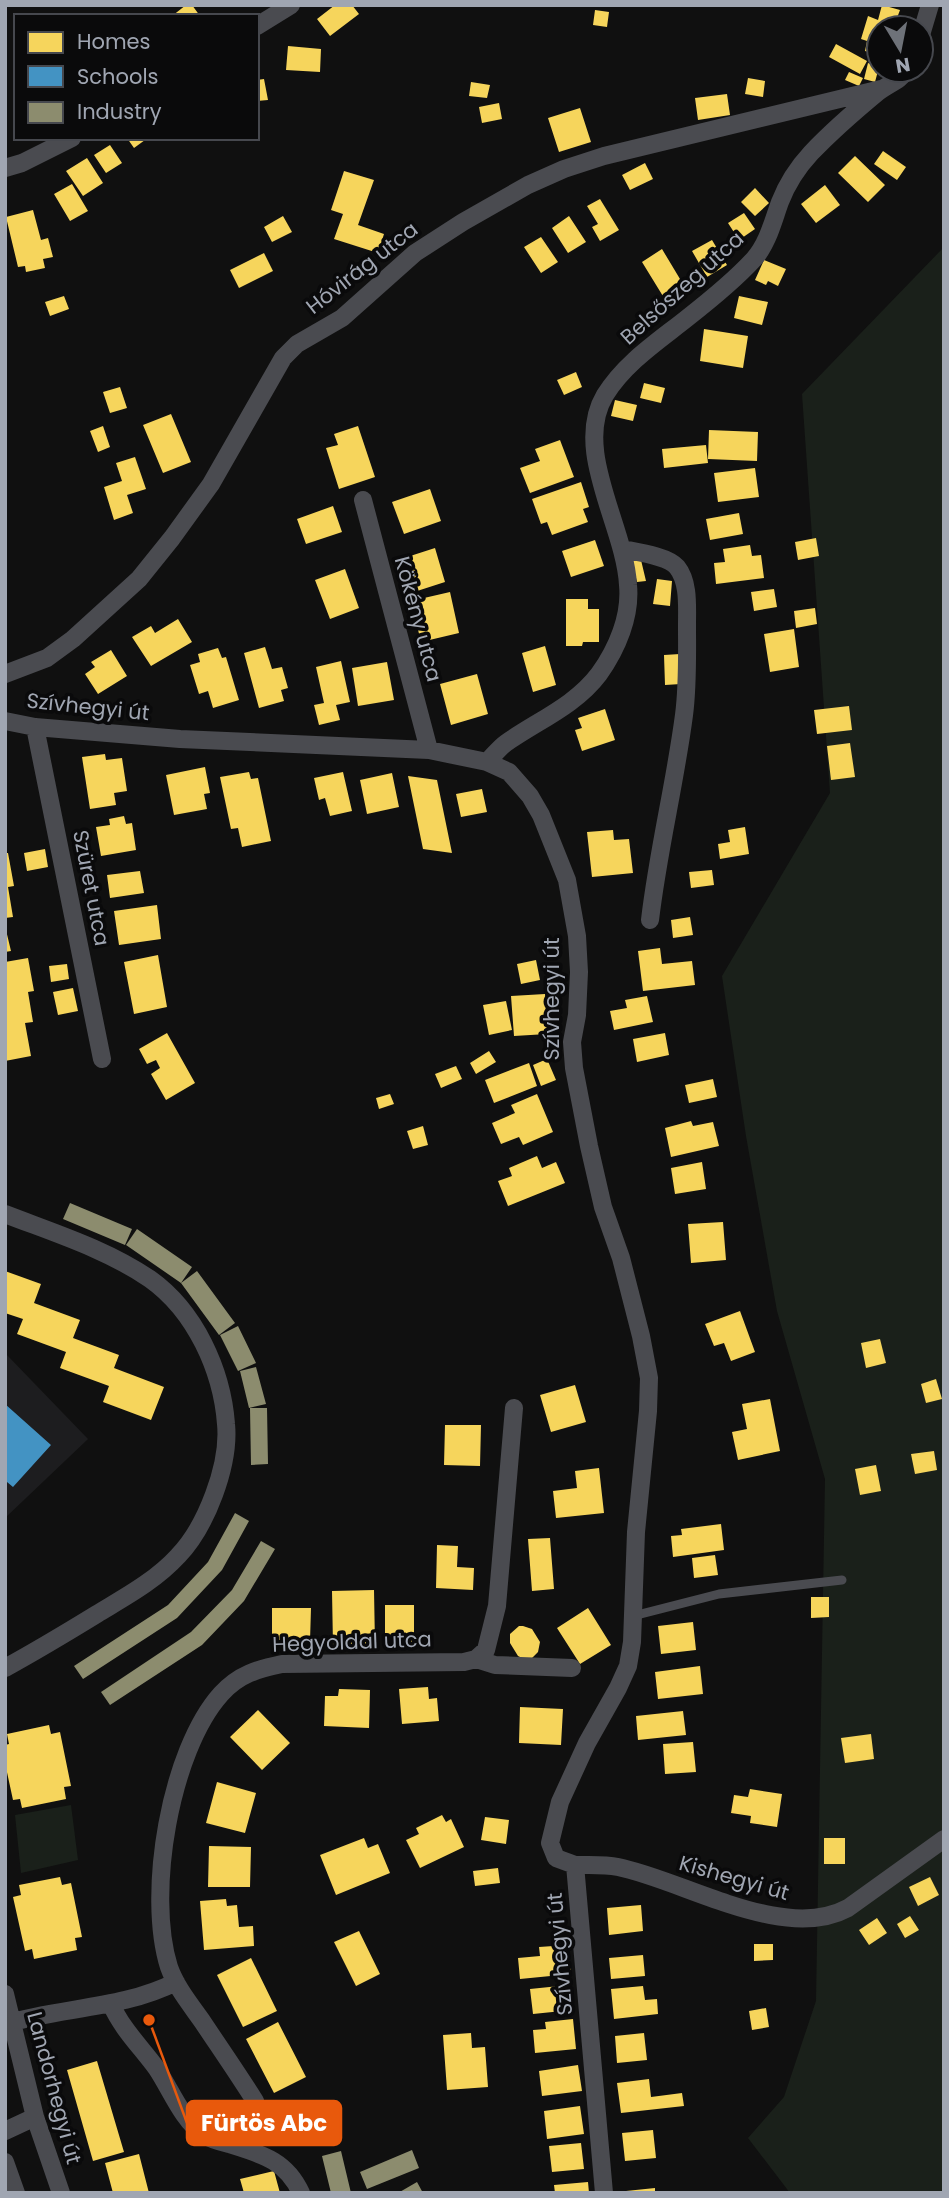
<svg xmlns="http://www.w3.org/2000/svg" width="949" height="2198" viewBox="0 0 949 2198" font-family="Poppins,sans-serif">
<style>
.built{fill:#1d1d1f}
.green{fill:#1a201a}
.homes{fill:#f6d55c}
.schools{fill:#4393c3}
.industry{fill:#8c8c6e}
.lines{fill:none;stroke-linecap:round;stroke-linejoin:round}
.service{stroke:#4a4b50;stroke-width:9}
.minor{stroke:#4a4b50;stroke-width:18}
.labels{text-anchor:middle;stroke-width:7;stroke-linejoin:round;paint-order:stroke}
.street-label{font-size:21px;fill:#a0a6b2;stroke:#0a0a0b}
.leader{fill:none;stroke:#e8590c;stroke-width:2.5}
.callout-dot{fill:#e8590c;stroke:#0a0a0b;stroke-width:2.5}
.callout{fill:#e8590c;stroke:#e8590c;stroke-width:2.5}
.callout-label{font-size:23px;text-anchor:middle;font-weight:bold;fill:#fff}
</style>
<rect width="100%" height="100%" fill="#101010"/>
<path class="built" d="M5,1353l83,86 -83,79z"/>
<path class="green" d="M944,247v1946h-154l-42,-55 36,-41 32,-96 9,-522 -48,-168 -31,-175 -24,-160 108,-183 -28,-399z
M71,1805l7,55 -57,13 -6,-58z"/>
<path class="homes" d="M186,5h6l8,11h-28z
M335,5h17l7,9 -29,22 -13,-17z
M882,5l18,5 -3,8 9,3 -2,7h-25v27l-14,-4 2,-10 -6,-2 7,-23 10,4z
M595,10l14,2 -2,15 -14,-2z
M836,44l31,17 -7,13 -31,-17z
M288,46l33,3 -1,23 -34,-2z
M868,63l11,4 -4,15 -11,-3z
M849,72l14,6 -4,8 -14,-6z
M748,78l17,3 -2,16 -18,-3z
M264,79l4,21 -11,1v-21z
M471,82l19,3 -3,13 -18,-2z
M727,94l3,21 -32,5 -3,-22z
M499,103l3,16 -20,4 -3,-16z
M580,108l11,34 -32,10 -11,-34z
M127,138h17l1,2 -11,8z
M110,145l12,18 -16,10 -12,-18z
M883,151l23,16 -9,13 -23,-16z
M855,156l30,29 -17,17 -30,-29z
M87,158l16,25 -20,13 -17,-25z
M645,163l8,16 -23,11 -8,-15z
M344,171l30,9 -16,45 26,9 -6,19 -44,-14 9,-25 -12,-4z
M72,184l16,27 -18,10 -16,-27z
M825,185l15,20 -24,18 -15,-19z
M755,188l14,15 -14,13 -14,-14z
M600,199l19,31 -19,11 -8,-14 6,-3 -11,-18z
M33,210l8,30 7,-2 5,19 -10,2 2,9 -19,4 -1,-6 -7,1 -12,-50z
M744,213l11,16 -16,11 -11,-17z
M283,216l9,16 -20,10 -8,-15z
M569,216l17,26 -18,11 -16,-25z
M541,237l17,25 -17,11 -17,-26z
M712,240l15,25 -20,12 -15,-26z
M662,249l27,45 -20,12 -27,-44z
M264,253l9,18 -34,17 -9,-18z
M764,260l22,9 -8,17 -10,-5 -2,4 -11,-5z
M64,296l5,13 -19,7 -5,-14z
M739,296l29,6 -6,23 -28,-7z
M704,329l44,7 -5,32 -43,-7z
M576,372l6,15 -18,8 -7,-15z
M644,383l21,5 -4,15 -21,-5z
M120,387l7,21 -17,5 -7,-21z
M615,400l22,5 -4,16 -22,-5z
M171,414l20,48 -28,11 -20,-48z
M103,426l7,21 -12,5 -8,-21z
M358,426l17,51 -36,12 -13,-41 12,-3 -4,-11z
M709,430l49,2 -1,29 -49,-2z
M560,440l14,37 -44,16 -10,-25 20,-7 -5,-12z
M706,445l2,18 -44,5 -2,-19z
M135,457l11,32 -19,6 6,18 -19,7 -10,-33 18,-6 -6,-18z
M755,468l4,29 -41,5 -4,-29z
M581,482l8,25 -6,2 5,13 -36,13 -5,-13 -6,2 -9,-25z
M430,489l11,32 -37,13 -12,-32z
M333,506l9,26 -36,12 -9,-25z
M739,513l4,21 -33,6 -4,-21z
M816,538l3,18 -21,4 -3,-18z
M595,540l9,26 -33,11 -9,-26z
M750,545l2,11 9,-1 3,23 -48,6 -2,-21 11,-1 -2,-13z
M435,548l10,34 -31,10 -10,-34z
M641,560l5,21 -9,1 -5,-21z
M345,569l14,39 -29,11 -15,-39z
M657,579l15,2 -2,25 -17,-2z
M774,589l3,18 -23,4 -3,-19z
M450,592l9,41 -38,9 -10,-41z
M566,599h22v10h11v33h-16l-1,4h-16z
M815,608l2,16 -21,4 -2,-17z
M178,619l14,23 -41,24 -19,-29 19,-11 4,7z
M794,629l5,38 -29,5 -6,-38z
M545,646l11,39 -23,7 -11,-39z
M265,647l7,22 10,-2 6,21 -7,2 3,11 -25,7 -15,-55z
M218,648l4,10 4,-1 13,43 -26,8 -5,-17 -9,3 -9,-29 10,-3 -2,-8z
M111,650l16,26 -29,18 -13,-20 10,-7 -4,-5z
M680,654l1,30 -16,1 -1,-30z
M341,661l9,41 -14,3 4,15 -21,5 -5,-20 10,-2 -8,-36z
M387,662l7,38 -36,6 -6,-38z
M477,674l11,40 -37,11 -11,-41z
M849,706l3,24 -35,4 -3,-24z
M605,709l10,31 -33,11 -7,-21 7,-2 -4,-10z
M850,743l5,34 -24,3 -4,-34z
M105,754l1,6 16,-2 5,33 -13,2 2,12 -26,4 -8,-52z
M205,767l5,26 -6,1 3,15 -33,6 -8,-40z
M249,772l2,7 7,-1 13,63 -29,6 -4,-19 -7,1 -11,-52z
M343,772l9,39 -22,5 -5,-18 -6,2 -5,-22z
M392,773l7,34 -32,7 -7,-34z
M408,776l29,4 15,73 -29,-4z
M482,789l5,23 -26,5 -5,-23z
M124,816l2,8 6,-1 4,27 -35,6 -5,-29 14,-2 -1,-6z
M745,827l4,27 -29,5 -2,-15 12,-2 -2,-12z
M613,830l1,10 15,-1 4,34 -41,4 -5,-45z
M45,849l3,18 -21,4 -3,-18z
M5,853h3l6,33 -6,1 5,30 -8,1z
M712,870l2,15 -23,3 -2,-16z
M140,871l4,22 -34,5 -3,-23z
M157,905l4,34 -42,6 -5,-34z
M690,917l3,18 -20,3 -2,-18z
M5,926l6,25 -6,1z
M660,948l2,16 30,-3 3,24 -52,6 -5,-40z
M158,955l9,52 -33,7 -10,-52z
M28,958l6,33 -6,1 5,30 -8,1 6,33 -26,5v-99z
M536,960l4,20 -19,4 -4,-20z
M67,964l2,15 -18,3 -2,-16z
M73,988l5,23 -20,4 -5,-23z
M545,994l2,40 -33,2 -3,-40z
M647,996l6,26 -39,8 -4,-19 17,-3 -2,-8z
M506,1001l6,29 -23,5 -6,-30z
M167,1033l28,50 -29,17 -15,-26 9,-6 -4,-8 -9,4 -8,-15z
M665,1033l4,22 -32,7 -4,-23z
M489,1051l7,11 -20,12 -6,-11z
M547,1059l9,21 -15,6 -8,-21z
M529,1063l8,23 -43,17 -9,-23z
M456,1066l6,13 -21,9 -6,-14z
M713,1079l4,18 -28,6 -4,-18z
M390,1094l4,10 -15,5 -3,-11z
M537,1094l16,38 -30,13 -4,-8 -18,7 -9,-21 23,-10 -4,-8z
M691,1121l2,5 20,-4 6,24 -48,11 -6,-29z
M423,1126l5,19 -15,4 -6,-18z
M537,1156l5,12 14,-6 9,21 -57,23 -10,-25 14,-5 -3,-8z
M702,1162l4,27 -31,5 -4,-26z
M723,1222l3,38 -35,3 -3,-39z
M5,1271l36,13 -7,19 46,17 -7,18 46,17 -5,13 50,19 -13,33 -48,-18 6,-16 -49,-18 6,-16 -49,-18 6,-15 -18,-6z
M740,1311l15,41 -24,9 -7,-18 -10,3 -9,-22z
M880,1339l6,24 -20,5 -5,-25z
M936,1379l6,20 -16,4 -5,-19z
M575,1385l11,37 -35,10 -11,-37z
M770,1399l10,52 -42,9 -6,-28 15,-3 -5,-25z
M445,1425h36l-1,41 -36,-1z
M934,1451l3,19 -22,4 -4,-20z
M876,1465l5,26 -21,4 -5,-26z
M599,1468l5,45 -48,5 -3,-27 24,-3 -2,-17z
M721,1524l3,26 -51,7 -2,-21 11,-1 -1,-6z
M550,1538l4,51 -22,2 -4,-52z
M437,1545l21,1 -1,21 17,1 -1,22 -37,-2z
M715,1555l3,20 -24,3 -2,-20z
M374,1590l1,55 -42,1 -1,-55z
M811,1597h18v20l-18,1z
M385,1605h29v40h-29z
M272,1608h39l-1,33 -38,-1z
M588,1608l23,37 -31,19 -23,-36z
M693,1622l3,28 -35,4 -3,-28z
M519,1626h4l9,3 8,13 -2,10 -6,6h-10l-4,-2 -8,-13v-9z
M700,1666l3,28 -45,5 -3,-27z
M428,1687l1,12 8,-1 2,23 -37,3 -3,-35z
M339,1689l31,1 -1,38 -45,-2 1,-30h13z
M520,1707l43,2 -2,36 -42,-2z
M258,1710l32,33 -28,27 -32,-33z
M683,1711l3,24 -48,5 -2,-24z
M49,1725l2,9 9,-2 11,54 -7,1 2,12 -44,9 -2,-9 -7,1 -8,-37v-18l4,-1 -2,-10z
M871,1734l3,25 -29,4 -4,-25z
M693,1742l3,30 -31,2 -2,-30z
M217,1782l39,11 -11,40 -39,-10z
M750,1789l32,5 -5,33 -27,-4 1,-7 -20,-3 3,-18 14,2z
M442,1815l4,7 5,-3 13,28 -44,21 -14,-28 13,-6 -3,-6z
M485,1817l24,3 -3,24 -25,-4z
M364,1838l4,10 10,-4 12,29 -54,22 -16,-40z
M824,1838h21v26h-21z
M209,1846l42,1 -1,40h-42z
M498,1868l2,15 -25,3 -2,-15z
M60,1877l2,8 9,-2 11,54 -7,1 2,12 -43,9 -2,-10 -7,2 -12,-54 8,-2 -2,-10z
M930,1877l9,18 -21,11 -9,-19z
M226,1899l1,7 10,-1 2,22 14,-1 1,20 -50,4 -4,-49z
M641,1905l2,26 -34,4 -2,-27z
M910,1916l9,14 -14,8 -8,-14z
M877,1918l10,15 -18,12 -10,-15z
M359,1931l21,43 -24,12 -22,-44z
M754,1944h19v16l-19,1z
M568,1945l3,29 -51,5 -2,-21 22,-2 -1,-9z
M643,1955l2,21 -34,3 -2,-21z
M251,1958l26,53 -34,16 -26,-52z
M569,1985l3,25 -39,4 -3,-25z
M643,1986l2,14 12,-1 1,15 -44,5 -3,-30z
M766,2008l3,19 -17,3 -3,-19z
M573,2019l3,30 -41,4 -2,-23 13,-1 -1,-7z
M278,2022l28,55 -32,16 -28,-54z
M471,2033l1,15 13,-1 3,40 -41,3 -4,-55z
M644,2033l3,27 -30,3 -2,-27z
M97,2061l27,91 -31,9 -26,-91z
M578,2065l4,26 -40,5 -3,-25z
M649,2079l2,18 31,-4 2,13 -63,7 -4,-30z
M580,2106l4,28 -37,5 -3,-28z
M653,2130l3,28 -31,3 -3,-28z
M581,2143l3,26 -32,3 -3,-26z
M139,2154l10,39h-36l-8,-30z
M274,2171l6,22h-36l-4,-14z
M588,2182l1,11h-34l-1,-8z
M655,2188v5h-29v-2z"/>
<path class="schools" d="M5,1404l46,41 -38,42 -6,-5 -2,2z"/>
<path class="industry" d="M70,1203l62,26 -7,16 -62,-26z
M137,1229l55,38 -11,16 -55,-38z
M197,1271l38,52 -16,12 -38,-52z
M238,1326l18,37 -18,8 -18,-36z
M256,1367l10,37 -17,4 -9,-37z
M250,1408h17l1,56 -17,1z
M235,1513l14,8 -27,49 -45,48 -94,61 -9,-13 94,-61 40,-43z
M261,1541l14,8 -31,52 -42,44 -92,60 -9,-13 90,-60 41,-42z
M412,2150l7,18 -52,21 -7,-17z
M341,2151l10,42h-20l-9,-37z
M417,2182l6,11h-25z"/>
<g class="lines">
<path class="service" d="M633,1616l86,-22 123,-14"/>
<path class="minor" d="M257,26l34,-21
M921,35l9,-30
M5,168l17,-5 50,-25
M363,500l66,250
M622,549c15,3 46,7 55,18 12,15 10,39 10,57 0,30 1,61 -3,91 -9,69 -26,136 -34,205
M5,674l42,-16 26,-19 66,-60 33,-41 39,-54 72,-126 14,-14 45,-26 73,-65 48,-31 65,-37 36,-16 40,-13 277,-67
M5,721l30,6 145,12 249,11 58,12 22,10 21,24 11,19 26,65 10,56 2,36 -2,43 -5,27 2,26 15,78 14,61 18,51 20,78 8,42 -1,33 -12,121 -4,110 -4,24 -10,22 -31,55 -27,59 -10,41 6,15 19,7 29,328
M35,727l67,332
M487,762c6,-6 12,-14 19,-19 31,-22 69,-37 93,-69 18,-25 32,-58 29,-89 -3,-59 -56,-135 -23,-190 20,-32 52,-53 81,-76 23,-18 48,-38 68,-60 14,-16 19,-38 26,-57 7,-18 18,-35 31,-49 21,-22 44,-42 67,-61 10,-8 22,-11 29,-22
M5,1214c49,19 101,35 145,65 45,32 72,91 76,145 4,41 -20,103 -48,132 -23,25 -53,41 -81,58 -31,19 -61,37 -92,54
M476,1659l19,6 77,3
M575,1865c14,0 29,-1 43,2 65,13 166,76 230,41l96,-69
M5,1994l30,123 26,76
M111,2004c11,25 30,43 46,65 14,21 25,51 47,66 6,4 17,7 25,9 32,10 57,16 72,49
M5,2024c56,-17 118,-15 171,-42
M255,2101c-17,-27 -35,-53 -53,-80 -12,-17 -26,-34 -33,-54 -23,-73 1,-216 52,-273 18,-20 37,-25 61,-30l182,-2 12,-3 10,-9 11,-44 17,-198
M5,2131l30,-14
M5,2162l11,31"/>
</g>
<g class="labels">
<g class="street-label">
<text transform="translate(362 268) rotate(-38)" y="7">Hóvirág utca</text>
<text transform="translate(682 288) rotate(-42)" y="7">Belsőszeg utca</text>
<text transform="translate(418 619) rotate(75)" y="7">Kökény utca</text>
<text transform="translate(88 707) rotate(6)" y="7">Szívhegyi út</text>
<text transform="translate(91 888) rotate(79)" y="7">Szüret utca</text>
<text transform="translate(552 999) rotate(-90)" y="7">Szívhegyi út</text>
<text transform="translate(352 1642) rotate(-2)" y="7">Hegyoldal utca</text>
<text transform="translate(734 1878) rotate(16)" y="7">Kishegyi út</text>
<text transform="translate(560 1954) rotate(-95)" y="7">Szívhegyi út</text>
<text transform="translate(54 2088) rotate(75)" y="7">Landorhegyi út</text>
</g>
</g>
<path class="leader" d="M149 2020L187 2123"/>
<circle class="callout-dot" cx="149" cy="2020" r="7"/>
<rect class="callout" x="187" y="2101" width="154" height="44" rx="7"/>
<g class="callout-label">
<text x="264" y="2131">Fürtös Abc</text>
</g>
<rect width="949" height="2198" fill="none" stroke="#a0a6b2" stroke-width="14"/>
<rect x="14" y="14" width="245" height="126" fill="#0a0a0b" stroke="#46484e" stroke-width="2"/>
<rect x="28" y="32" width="35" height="21" fill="#f6d55c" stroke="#46484e" stroke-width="2"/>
<text x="77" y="49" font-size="21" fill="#a0a6b2">Homes</text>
<rect x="28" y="66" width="35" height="21" fill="#4393c3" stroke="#46484e" stroke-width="2"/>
<text x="77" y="84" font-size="21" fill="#a0a6b2">Schools</text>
<rect x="28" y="102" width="35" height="21" fill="#8c8c6e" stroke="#46484e" stroke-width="2"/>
<text x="77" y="119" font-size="21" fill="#a0a6b2">Industry</text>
<g transform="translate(900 49) rotate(170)"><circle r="33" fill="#0a0a0b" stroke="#46484e" stroke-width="2"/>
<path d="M0-5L12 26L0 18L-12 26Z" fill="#6e7279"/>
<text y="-10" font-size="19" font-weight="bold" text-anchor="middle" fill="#a0a6b2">N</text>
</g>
</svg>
